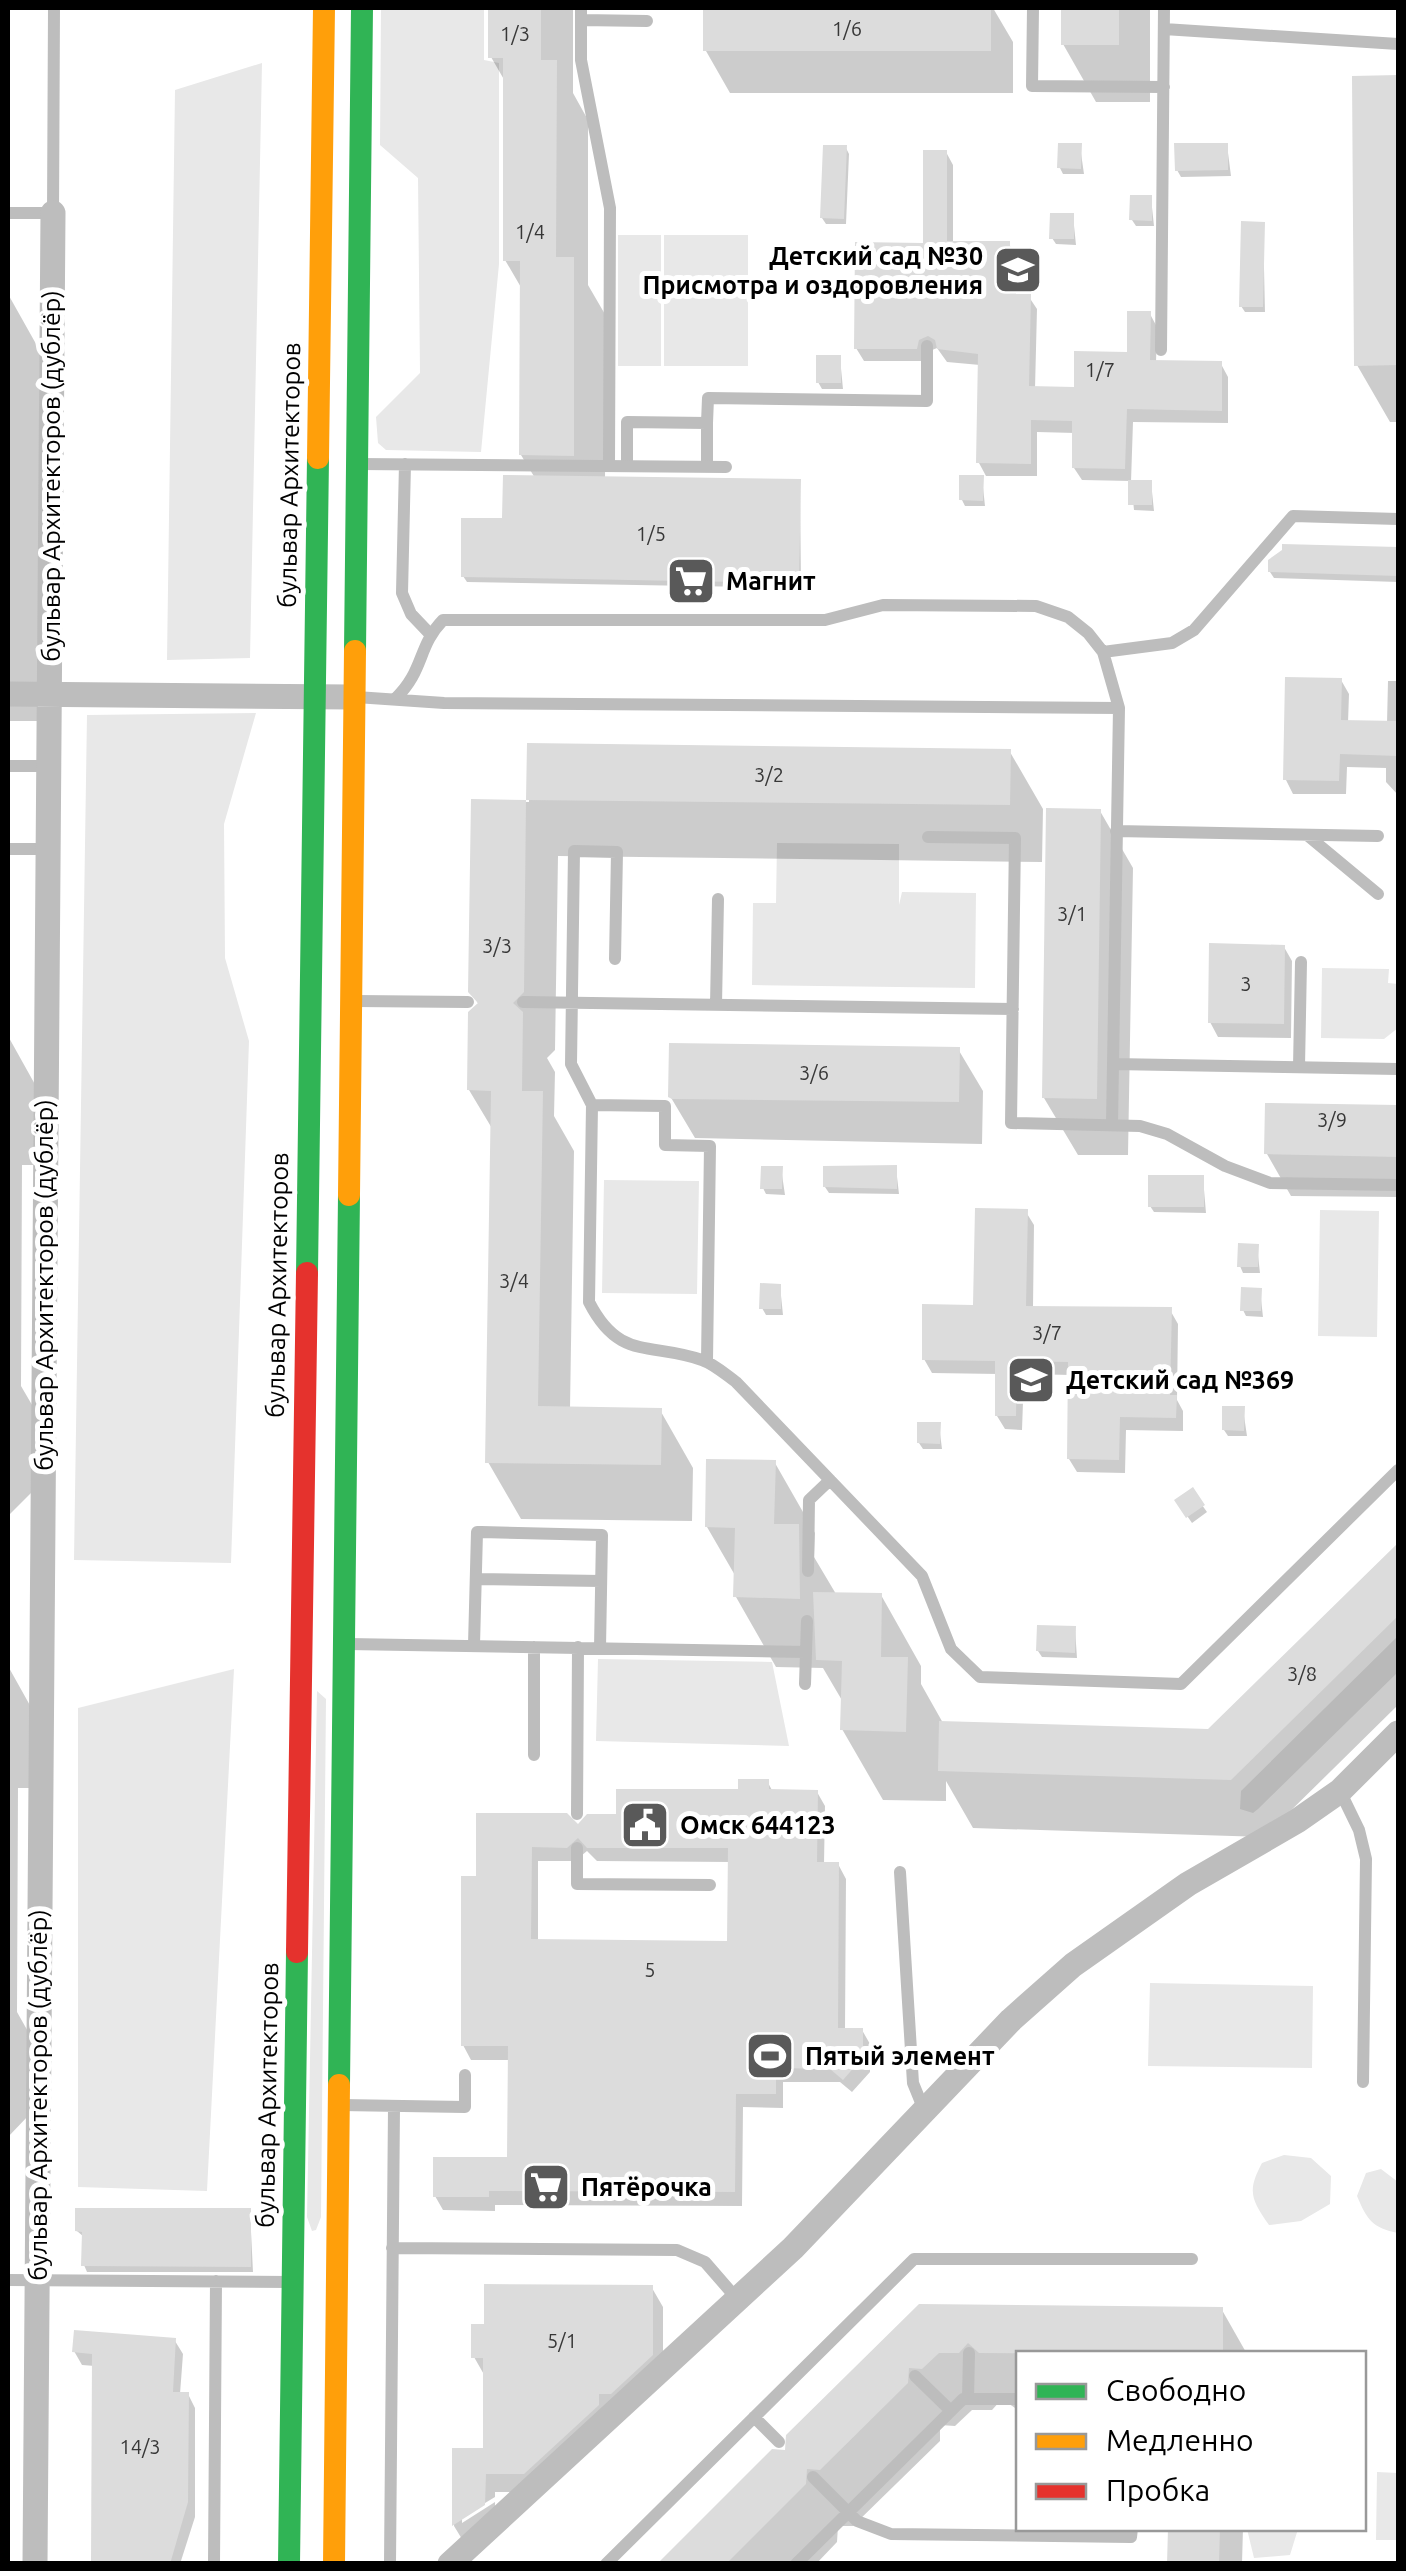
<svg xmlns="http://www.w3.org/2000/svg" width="1406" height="2571" viewBox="0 0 1406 2571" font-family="Ubuntu,sans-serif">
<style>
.green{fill:#e8e8e8}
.shadow{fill:#0003;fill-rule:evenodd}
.building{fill:#dcdcdc;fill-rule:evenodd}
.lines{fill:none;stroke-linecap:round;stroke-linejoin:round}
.lane{stroke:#bdbdbd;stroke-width:12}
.street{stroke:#bdbdbd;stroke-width:25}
.fast{stroke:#30b455;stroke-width:22}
.slow{stroke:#ff9f0a;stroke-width:22}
.jam{stroke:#e5322d;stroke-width:22}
.labels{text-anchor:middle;stroke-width:10;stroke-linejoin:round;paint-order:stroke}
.number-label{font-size:20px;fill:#373737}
.poi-label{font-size:25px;font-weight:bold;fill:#000;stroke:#fff;text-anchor:start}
.street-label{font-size:25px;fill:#000;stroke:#fff}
</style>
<rect width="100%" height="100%" fill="#fff"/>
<path class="green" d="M381,8h103v52l15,3v201l-18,188 -95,-2 -8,-7 -2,-26 44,-44 -2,-195 -38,-33z
M262,63l-12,595 -83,2 8,-570z
M618,235h43v131h-43z
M664,235h84v131h-84z
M256,713l-32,111 1,134 24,83 -18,522 -157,-3 13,-845z
M777,843l122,1v61l3,-13 74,1 -1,95 -223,-3 1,-82h23z
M1322,968l67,1 -1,14 10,1v44l-14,11 -63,-1z
M604,1180l95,1 -2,113 -95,-1z
M1320,1210l59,1 -2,126 -59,-1z
M1398,1636v36l-140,137 -5,4 -13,-4 1,-18z
M598,1659l174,3 17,84 -193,-5z
M234,1669l-27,522 -129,-4v-479z
M317,1691l9,8 -5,518 -5,13 -4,1 -5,-14z
M1150,1983l163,3 -1,82 -164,-2z
M1284,2155l27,3 20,18 -1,28 -29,17 -32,4c-18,-26 -22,-34 -7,-62z
M1381,2169l17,13v51c-25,-5 -31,-13 -41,-37l9,-23z
M1377,2472l21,1v67h-22z
M1247,2529h51l-8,26 -36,3z"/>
<path class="shadow" d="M491,8h82v85l15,27v165l18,31 -1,163 195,3 1,106 -334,-6 -4,-6 72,-98 -14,-23 1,-166 -17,-29 1,-177 -15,-26z
M706,8h287l20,34v51h-283l-24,-42z
M1063,8h87v94h-54l-33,-58z
M1354,78h44v344h-8l-33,-57z
M1227,145l4,31 -50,1 -4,-7z
M1080,146l4,28h-21l-3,-6z
M846,148l3,6 -3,70h-20l-4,-6z
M946,152l7,13v78l56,1 7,12v40l13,1 8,12 -2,80h41l53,-34 21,-41 7,13 -1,36 65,1 7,13v46l-95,-1 -2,60h20l3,29 -20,-1 -3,-29 -49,-1 -8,-12 1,-35 -38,-1v44h-51l-7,-13 1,-98 -33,-3 -10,-14 -12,5 -2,8h-59l-8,-13 69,-103z
M1151,198l3,28h-18l-4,-6z
M1073,216l3,29 -20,-1 -4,-6z
M1263,224l2,88h-20l-4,-6z
M8,294l32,57 -2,370h-30z
M840,358l3,31h-21l-4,-7z
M982,478l3,28h-20l-3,-6z
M1285,546l113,4v32l-124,-4 -4,-6z
M1341,680l8,14 -1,29h39l1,-42h10v114l-12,-13v-14l-39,-1 -1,27h-53l-7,-14z
M530,746l480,6 33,57 -1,53 -484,-6 -3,194 -8,8 8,14 -1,44 20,35 -4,258 90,1 33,58 -1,53 -171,-2 -33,-57 5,-332 -24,-40 10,-85 -8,-14 3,-189h55z
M1100,811l33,57 -5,287h-50l-34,-57z
M1284,947l8,14 -1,77 -73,-1 -8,-15z
M8,1036l29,52v77h-15l-1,221 14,24 -1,80 -26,26z
M958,1049l25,42 -1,53 -287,-6 -25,-42z
M1267,1106l131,2v89l-107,-1 -24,-42z
M781,1168l4,27 -19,-1 -3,-6z
M896,1168l3,26 -70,-1 -4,-6z
M1203,1178l3,35 -52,-1 -4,-6z
M1026,1212l8,13 -1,83 137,2 8,14 -1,76 6,11v20l-57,-1 -1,43 -48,-1 -8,-13 2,-84 -47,-1 -2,56 -17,-1 -8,-13 1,-42 -66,-1 -8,-14 52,-52z
M1257,1246l3,27h-17l-3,-7z
M780,1286l3,29h-17l-4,-7z
M1260,1290l3,27 -17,-1 -3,-6z
M1243,1409l4,27h-19l-4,-6z
M939,1425l3,24h-19l-4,-6z
M775,1463l40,70 -1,24 22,37 45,1 40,71v18l22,39 266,9 189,-186v159l-134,132 -291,-9 -27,-47v20l-63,-1 -41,-71 1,-27 -20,-34 -47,-1 -40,-70v-20l-29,-50z
M1192,1491l15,21 -15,11 -15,-22z
M1075,1629l2,29 -35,-1 -4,-6z
M8,1666l24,43v79h-14l-1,224 13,23 -1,80 -21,22z
M767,1781l6,11h44l8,14 -1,58h14l8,15 -1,151h17l8,14v28l-18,20 -12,-10h-57v26l-40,-1 -1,99 -247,-1v6l-52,-1 -8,-14 75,-37 1,-99h-40l-8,-15 15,-167 1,-62 99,11 162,-35zM587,1851l10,10 133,1 -1,81 -191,-1v-81h37z
M250,2211l3,61h-166l-3,-7v-28l-7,-6z
M652,2288l11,19v68l-128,117h-40v5l-33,20v6l33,-21v23l-30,19 -11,-18 1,-76h30l1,-72 -12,-21z
M920,2307l302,3 25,44h-229v56l-16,-11 -10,11h-20l-17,16 -15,-1v16l-87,85h-15l-1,16 -21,22h-156l128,-112z
M175,2341l8,13 -3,40h8l7,14v109l-15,47h-86l1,-198 -13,-1 -8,-14z
M1170,2528h73l-1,36h-72z"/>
<path class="building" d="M488,8h53v52h16l-1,197h18v199l-55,-1 1,-194h-17v-203h-15z
M703,8h288v43h-288z
M1061,8h58v37h-58z
M1398,75v290l-44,1 -2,-290z
M1058,143h24l-1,26 -24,-1z
M1174,143h54v27l-53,1z
M823,145h24l-3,74 -24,-1z
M923,150h24v91h63v53h21l-2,92 45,1v-36l53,1v-41h24l-1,49 72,1v50l-95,-2 -2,60 -53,-1v-47l-41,-1v44l-55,-1 2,-109 -41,-5 -2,-9 -7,-4 -9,4 -2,9h-63l1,-107 68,1z
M1130,195h22v26l-23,-1z
M1050,213h24v26h-25z
M1241,221l24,1 -2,85h-24z
M816,355h25v28h-25z
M503,475l298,4 -2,104 -338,-6v-59h41z
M959,475h25l-1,26 -24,-1z
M1128,480h24v25h-24z
M1282,544l116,3v29l-130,-4v-12l14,-10z
M1285,677l57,1 -1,42 57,1v35l-58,-2 -1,27 -56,-1z
M527,743l484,6 -1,56 -484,-5z
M471,799l55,1 -2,192 -11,11 10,9 -1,79h21l-5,315 124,2 -1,57 -176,-2 6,-372 -24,-1 1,-78 10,-9 -10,-11z
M1046,808l55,1 -4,290 -55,-1z
M1209,943l76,2 -1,79 -76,-1z
M669,1043l291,4 -1,55 -287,-3 -4,-2z
M1265,1103l133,2v52l-134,-3z
M897,1165v24l-74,-2v-21z
M761,1166h22l-1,23h-22z
M1148,1175h56v32h-56z
M975,1208l53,1 -2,97 146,1 -2,88h7l-1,23 -56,-1 -1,43 -52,-1 1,-97 -51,-1 -1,55h-21v-55l-73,-1v-56l51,1z
M1238,1243l21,1 -1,23h-21z
M760,1283l21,1v25h-22z
M1241,1287l21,1 -1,23h-21z
M1222,1406h23l-1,25 -22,-1z
M917,1422h24l-1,22 -23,-1z
M706,1459l70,1 -2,64h25l1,75 -67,-2 2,-69 -30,-1z
M1193,1487l12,18 -19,13 -12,-18z
M1398,1543v73l-167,164 -293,-9 1,-50 269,8z
M813,1592l69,1 -1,64h27l-2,75 -66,-2 2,-69 -26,-1z
M1037,1625l39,1 -1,27 -39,-2z
M738,1779h31v10l49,1 -1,72h22l-1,166h25v29l-20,23 -13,-11 -54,-1v26h-40l-1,98 -246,-1v6h-56v-40h74l1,-111h-47v-170h15v-63h91l11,11 9,-10h29v-25h122zM578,1838l9,10h141l-1,93 -196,-2 1,-92 35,1z
M75,2208h176v59l-170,-1 1,-34 -7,-1z
M484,2284l169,1v70l-42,39h-12v11l-75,69h-38l-1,31 -33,21v-78h31v-90h-12v-34h13z
M919,2304l304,3v47l-244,-1 -11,-10 -9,10h-20l-17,16 -13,-1 -1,15 -88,87 -13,-1 -1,15 -80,80h-69l115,-115 13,1 1,-15z
M74,2330l102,8 -3,54h16l-1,110 -18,62h-79l1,-210 -20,-2z
M1168,2528h52l-1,36h-52z"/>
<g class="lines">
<path class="lane" d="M581,8v52l29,148 -1,258
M1033,8l-1,78 132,1
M581,20l66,1
M1164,29l234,15
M8,213h45l1,-205
M1161,350l3,-342
M707,423l1,-25 219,3v-55
M359,464l367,3
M405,464l-3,129 9,21 19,20
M627,466v-44l80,1v44
M1103,652l69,-9 22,-13 99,-114 105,3
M356,697l88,6 675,5
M395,699c30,-29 22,-52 48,-79h382l58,-15 153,1 32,11 20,16 15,19 16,56 -7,416
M8,766h41
M1116,831l262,5
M1307,835l71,59
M928,837l87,1 -4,285 129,3 27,8 58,32 45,17 128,2
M8,849h40
M615,959l2,-107 -43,-1 -3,213 21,41 -3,197c30,59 61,40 113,58 12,4 23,14 34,22l186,194 29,73 29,28 201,7 217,-214
M356,1001l112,1
M523,1002l490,7
M716,1005l2,-106
M1113,1064l285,5
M1299,1067l2,-105
M592,1105l73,1v39l45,1 -3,215
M808,1571l1,-71 21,-20
M476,1579l125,2
M348,1644l458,8
M474,1645l3,-113h4l121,3 -2,113
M805,1684l2,-63
M534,1755v-108
M1340,1791l19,39 7,29 -3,223
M577,1814l1,-167
M577,1848v36l133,1
M900,1872l13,211 11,27
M341,2105l124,2v-32
M392,2248l285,2 28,12 33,38
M8,2280l282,2
M915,2376l36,35
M968,2399l1,-46
M754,2417l25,25
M813,2477l44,44 34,13 240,3 1,-9
M214,2564l2,-283
M390,2564l4,-457
M606,2564l308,-305h278
M796,2564l167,-165h55"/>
<path class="street" d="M8,694l343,3
M35,2564l18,-2351
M450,2564l343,-316 218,-228 62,-55 115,-81 109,-63 43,-30 58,-58"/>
<path class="fast" d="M355,651l7,-643
M307,1273l11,-815
M339,2085l10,-890
M289,2564l8,-612"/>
<path class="slow" d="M318,458l6,-450
M349,1195l6,-544
M334,2564l5,-479"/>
<path class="jam" d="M297,1952l10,-679"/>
</g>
<defs>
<g id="school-square" transform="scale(2.5)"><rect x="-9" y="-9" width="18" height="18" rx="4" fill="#595959" stroke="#fff"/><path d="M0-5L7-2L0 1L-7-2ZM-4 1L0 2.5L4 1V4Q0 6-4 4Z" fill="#fff"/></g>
<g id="supermarket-square" transform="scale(2.5)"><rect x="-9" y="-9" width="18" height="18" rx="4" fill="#595959" stroke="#fff"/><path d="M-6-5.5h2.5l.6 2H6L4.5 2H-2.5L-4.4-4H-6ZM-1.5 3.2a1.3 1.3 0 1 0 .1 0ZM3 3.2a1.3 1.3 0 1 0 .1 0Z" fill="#fff"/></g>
<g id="civic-square" transform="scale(2.5)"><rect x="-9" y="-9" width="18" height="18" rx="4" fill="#595959" stroke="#fff"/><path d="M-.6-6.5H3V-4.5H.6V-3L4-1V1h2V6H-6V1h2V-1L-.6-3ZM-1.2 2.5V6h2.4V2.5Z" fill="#fff"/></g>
<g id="stadium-square" transform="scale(2.5)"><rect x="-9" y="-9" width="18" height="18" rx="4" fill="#595959" stroke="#fff"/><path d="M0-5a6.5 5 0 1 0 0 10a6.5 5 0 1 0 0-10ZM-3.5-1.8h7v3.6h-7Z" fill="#fff"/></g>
</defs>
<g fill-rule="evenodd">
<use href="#school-square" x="1018" y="270"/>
<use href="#supermarket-square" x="691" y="581"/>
<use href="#school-square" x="1031" y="1380"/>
<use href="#civic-square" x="645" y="1825"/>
<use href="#stadium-square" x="770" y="2056"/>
<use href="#supermarket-square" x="546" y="2187"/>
</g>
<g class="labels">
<g class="number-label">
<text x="847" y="36">1/6</text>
<text x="515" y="41">1/3</text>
<text x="530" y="239">1/4</text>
<text x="1100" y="377">1/7</text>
<text x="651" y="541">1/5</text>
<text x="769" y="782">3/2</text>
<text x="1072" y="921">3/1</text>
<text x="497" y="953">3/3</text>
<text x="1246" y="991">3</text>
<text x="814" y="1080">3/6</text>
<text x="1332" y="1127">3/9</text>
<text x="514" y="1288">3/4</text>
<text x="1047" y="1340">3/7</text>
<text x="1302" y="1681">3/8</text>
<text x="650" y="1977">5</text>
<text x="562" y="2348">5/1</text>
<text x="140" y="2454">14/3</text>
</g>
<g class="poi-label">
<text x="983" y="265" text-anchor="end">Детский сад №30<tspan x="983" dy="29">Присмотра и оздоровления</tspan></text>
<text x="726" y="590">Магнит</text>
<text x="1066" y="1389">Детский сад №369</text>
<text x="680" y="1834">Омск 644123</text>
<text x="805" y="2065">Пятый элемент</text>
<text x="581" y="2196">Пятёрочка</text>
</g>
<g class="street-label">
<text transform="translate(289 475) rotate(-89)" y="9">бульвар Архитекторов</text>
<text transform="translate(51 476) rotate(-90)" y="9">бульвар Архитекторов (дублёр)</text>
<text transform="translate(44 1285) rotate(-90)" y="9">бульвар Архитекторов (дублёр)</text>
<text transform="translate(277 1285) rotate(-89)" y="9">бульвар Архитекторов</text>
<text transform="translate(38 2095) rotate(-90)" y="9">бульвар Архитекторов (дублёр)</text>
<text transform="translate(267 2095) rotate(-89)" y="9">бульвар Архитекторов</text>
</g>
</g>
<rect width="1406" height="2571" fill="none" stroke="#000000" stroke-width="20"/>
<rect x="1016" y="2351" width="350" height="180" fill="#ffffff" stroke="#999999" stroke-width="2.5"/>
<rect x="1036" y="2384" width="50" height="15" fill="#30b455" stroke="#999999" stroke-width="2.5"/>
<text x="1106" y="2401" font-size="30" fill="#000000">Свободно</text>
<rect x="1036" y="2434" width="50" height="15" fill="#ff9f0a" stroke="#999999" stroke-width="2.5"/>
<text x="1106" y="2451" font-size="30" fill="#000000">Медленно</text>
<rect x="1036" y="2484" width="50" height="15" fill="#e5322d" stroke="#999999" stroke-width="2.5"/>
<text x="1106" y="2501" font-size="30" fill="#000000">Пробка</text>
</svg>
